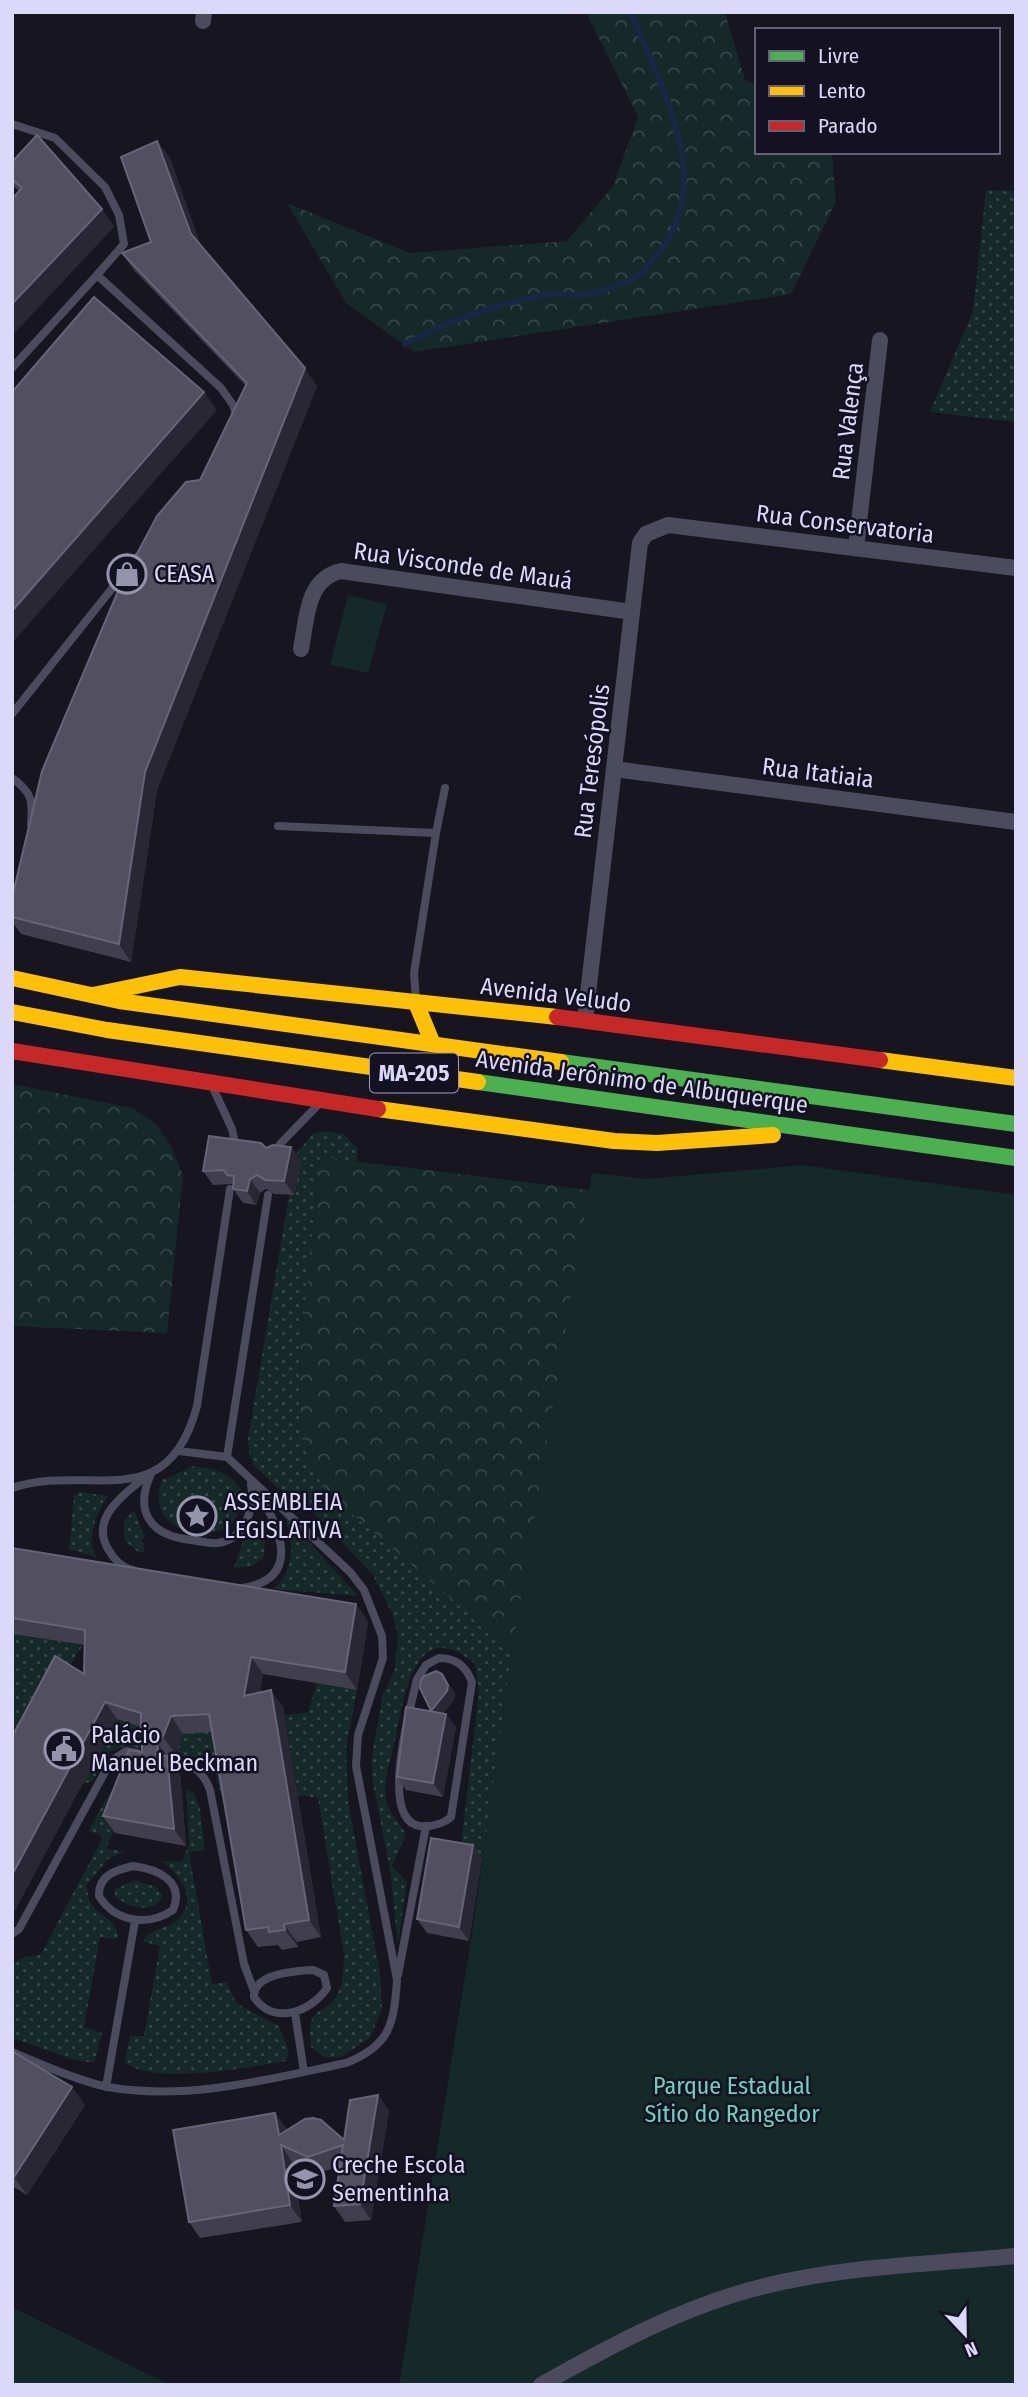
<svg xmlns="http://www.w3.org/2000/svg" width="1028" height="2397" viewBox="0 0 1028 2397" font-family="'Fira Sans Condensed',sans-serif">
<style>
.grass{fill:url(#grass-dots)}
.forest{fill:url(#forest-crowns)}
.park{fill:#152929}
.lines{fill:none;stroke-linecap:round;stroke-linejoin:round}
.stream{stroke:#162844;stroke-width:6}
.lane{stroke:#4c4b5e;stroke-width:8}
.street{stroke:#4c4b5e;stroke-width:16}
.fast{stroke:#4caf50;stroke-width:16}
.slow{stroke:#ffc107;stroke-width:16}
.jam{stroke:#c62828;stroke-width:16}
.wall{fill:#413f4e}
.shaded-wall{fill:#292733}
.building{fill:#514f60;stroke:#676478;stroke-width:2}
.labels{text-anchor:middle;stroke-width:5;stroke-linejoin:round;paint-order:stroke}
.shield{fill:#141123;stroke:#9f9cba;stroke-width:2}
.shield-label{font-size:23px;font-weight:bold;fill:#dbd8fa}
.street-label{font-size:24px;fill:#dbd8fa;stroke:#141123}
.poi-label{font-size:24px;fill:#dbd8fa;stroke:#141123;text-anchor:start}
.park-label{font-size:24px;fill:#6cd2b8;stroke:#141123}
</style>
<defs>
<pattern id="grass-dots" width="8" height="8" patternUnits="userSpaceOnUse" patternTransform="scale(1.75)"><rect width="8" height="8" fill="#152929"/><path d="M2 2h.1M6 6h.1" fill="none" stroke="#364749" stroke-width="1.8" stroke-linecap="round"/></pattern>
<pattern id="forest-crowns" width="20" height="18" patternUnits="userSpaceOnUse" patternTransform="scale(1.75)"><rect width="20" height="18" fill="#152929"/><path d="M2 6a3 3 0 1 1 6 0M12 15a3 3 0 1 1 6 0" fill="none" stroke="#364749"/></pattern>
</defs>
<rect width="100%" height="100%" fill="#17151f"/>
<path class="grass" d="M986,190l30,1v231l-86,-10 43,-101z
M325,1131l20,4 13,14 -1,12 -37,-4 -21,209 2,59 23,65 188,161 -29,205 -23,-3 19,-161 -4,-28c-59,-50 -70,29 -79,71 -4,21 -13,43 -10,64 2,14 14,23 20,36l-14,31 15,16 -9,63 -8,-75 -18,-92v-23l11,-61 12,-25 3,-34 -6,-22 -19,-38 -75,-79 -19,-7 -25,-23 -5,-14 -1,-13 48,-285 18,-21z
M194,1466c22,3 35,6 48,25 -1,11 -2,22 -9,31 -15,20 -91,14 -71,-42z
M80,1492l28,4c-10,16 -25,45 -10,62l-29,-9 5,-52z
M134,1510l11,27 -3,3 3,12h-7l-14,-12v-19z
M283,1513l75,83 -84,-7c22,-22 20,-49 9,-76z
M261,1527l4,12 -1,18 -12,9 -18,2 9,-27 -2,-6z
M12,1634l71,11 -71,109z
M317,1683l40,7 -11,58 2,53 32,173 2,35 -12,29 -29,19 -16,1 -14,-11c-5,-46 12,-27 27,-54 6,-12 5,-25 6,-38l-26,-157 -20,-3 -13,-80 23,-3z
M117,1719l33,10 3,21 -28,-4 -15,5 -17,30 -11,3z
M221,1731l13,76 -11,-5 -10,-38 -9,-5 -29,-4 9,-22z
M141,1767l-35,82 19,2 -17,8 -22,27c2,5 2,13 5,17 8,15 30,17 26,36l-17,-2 -16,90 18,6 -8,30 -20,-3 -62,-22v-74l7,-5 22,-5 62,-117 -14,-6c15,-29 22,-49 52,-64z
M186,1789l8,4 6,16 5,41 -16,2 23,132 15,-2 9,21 43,23 10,25 -3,10c-34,6 -135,25 -161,1l5,-26h14l16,-90 -16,-4v-3c8,-11 23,-10 33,-19 23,-20 2,-46 -16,-59l21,1 7,-18z
M134,1880l22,7 7,9c-9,19 -36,12 -48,0v-7z"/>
<path class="forest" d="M586,12h139l20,68 12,5v67h75l4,50 -45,92 -377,58 -68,-49 -59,-100 123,50 157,-12 46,-55 25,-69z
M12,1084l120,24 24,16 14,20 13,31 -16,158 -155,-7z
M320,1157l270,33 -78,461 -188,-161 -17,-36 -6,-29 -2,-59z"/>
<path class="park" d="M348,595l39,9 -19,69 -38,-8z
M803,1165l213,30v1190h-617l74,-458 39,-276 80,-478 55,6z
M12,2307l158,78h-158z"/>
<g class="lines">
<path class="stream" d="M405,344c42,-22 93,-41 140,-49 14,-2 29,2 43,-1 14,-3 37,-10 50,-18 7,-4 12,-14 18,-20 60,-69 8,-163 -21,-234l-7,-10"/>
<path class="lane" d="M12,124l43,14 50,49 14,28 5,29 -27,31
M12,368l85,-93 124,113 12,17 4,12
M12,714l125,-157
M12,778c20,14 21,23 19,46
M278,826l158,7 9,-45
M416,1000l-2,-27 22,-140
M214,1090l18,39 4,18
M277,1155l3,-11 36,-37
M227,1457l41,-262
M151,1474c-18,39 1,62 40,66 8,1 19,4 27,3 28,-4 37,-36 33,-59
M12,1488c76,-26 155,31 185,-82l33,-217
M133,1570c-11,-2 -20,-12 -25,-21 -18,-31 15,-54 37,-72
M242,1588c63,-9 36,-64 15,-98
M439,1658c17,0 27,8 33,24l-21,135c-8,7 -20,10 -31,9 -42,-6 -9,-120 -3,-147l9,-14z
M173,1760c19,5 30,10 37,30l34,174 10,27
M133,1866c25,3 52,15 40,44 -25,17 -58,12 -74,-14 -1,-21 17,-26 34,-30z
M12,1934l7,-5 92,-168 15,-10 11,2
M313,1970l11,5 3,13c-16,24 -54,38 -73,9 -1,-24 42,-26 59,-27z
M398,1975l28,-149
M295,2013l9,59
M12,2052c25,11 70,30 96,35 79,14 161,-8 238,-24 44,-17 48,-39 51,-83l-41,-214 2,-31 25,-77 -1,-22 -18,-46 -14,-18 -123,-115 -48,-6
M106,2087l29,-166"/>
<path class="street" d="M203,21l1,-9
M856,548l24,-208
M301,649c6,-30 5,-70 40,-78l291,41
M614,769l402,53
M585,1020l55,-477 6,-9 22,-9 348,43
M541,2385c69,-39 143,-79 220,-98 82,-21 171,-23 255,-31"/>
<path class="fast" d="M561,1062l455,62
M478,1082l538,76"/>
<path class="slow" d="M12,978l107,23 442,61
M93,995l87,-18 377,40
M416,1003l17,41
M12,1012l95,18 371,52
M880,1060l136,18
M378,1109l236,32 43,2 116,-8"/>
<path class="jam" d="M557,1017l323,43
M12,1051l366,58"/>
</g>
<path class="wall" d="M157,141l13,17 31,89 116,139 -160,404 -26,172 -110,-28 -9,-12v-24l188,-418 46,-94 -112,-116 -12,-17 29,-11z
M12,162l90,47 12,18 -95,-35 -7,-8z
M291,1147l10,14 -7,34 -20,-1 -8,-5 -6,4 -4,12 -13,-2 -10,-14v-5l-20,1 -10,-14 63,-23z
M12,1548l344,56 12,18 -11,68 -94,-16 -3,18 23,15 38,230 -24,5 1,5 -16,3 -4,-5 -20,2 -12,-17 -34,-198 -29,2 -8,20 -7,3 12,16 6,73 -71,-13 -12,-17 39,-64 5,-13 -6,-8v-4l-24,-8 -102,191 -3,-2v-171l72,-63 1,-29 -73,-11z
M442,1674l13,20 -1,6 -11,13 3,1 10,13 -13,70 -37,-7 -9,-13 34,-66z
M473,1845l9,13 -13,83 -42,-8 -10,-14z
M12,2051l73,54 -58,90 -15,-9z
M378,2095l11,16 -18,109 -26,2 -11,-16 6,-40 -21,7 -27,-11 10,60 -102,16 -11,-16 98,-93v1l57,10z"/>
<path class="shaded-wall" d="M157,141l13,17 33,94 -12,-18z
M102,209l12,18 -102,109v-32z
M305,368l12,18 -160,404 -26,172 -12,-18 26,-172z
M204,392l13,18 -205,233v-32z
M291,1147l10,14 -7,34 -10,-14z
M250,1179l10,14 -4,12 -9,-14z
M356,1604l12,18 -11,68 -12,-18z
M251,1657l12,17 -6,39 -13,-17z
M442,1674l13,20 -1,6 -17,20 -6,-9z
M271,1690l12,17 38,230 -12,-17z
M105,1702l12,17 -102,191 -3,-4v-31z
M446,1714l10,13 -13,70 -10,-14z
M171,1716l12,18 -8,20 -12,-18z
M155,1740l25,33 6,73 -12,-17 -18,-75z
M473,1845l9,13 -13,83 -10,-14z
M284,1924l13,18 1,5 -13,-17z
M72,2087l13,18 -58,90 -13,-18z
M378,2095l11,16 -18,109 -11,-16z
M275,2113l12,16 3,20 -11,-14z
M281,2145l11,17 10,60 -12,-17z"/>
<path class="building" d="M37,135l65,74 -90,95v-105l10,-11 -10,-9v-17z
M157,141l34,93 114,134 -160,404 -26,172 -107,-27v-19l30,-127 79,-187 36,-68 29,-34 14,-2 47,-97 -125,-130 29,-11 -30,-85z
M94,297l110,95 -192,219v-219z
M209,1136l52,7 5,5 7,-3 18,2 -7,34 -19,-1 -8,-5 -7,4 -3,12 -14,-2 1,-13 -7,-1 -3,-5 -21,1z
M12,1548l344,56 -11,68 -94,-15 -7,39 27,-6 38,230 -25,4 1,6 -16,2 -1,-5 -22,3 -37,-216 -38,2 -8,20 -8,4 3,8 -2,6 11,2 7,73 -71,-13 26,-66 13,2v-8l6,-6 -7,-7v-18l-36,-11 -93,173v-138l43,-81 29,18 1,-44 -73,-12z
M436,1671l6,3 6,11 -1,6 -16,20 -11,-23 1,-7 3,-5z
M406,1707l40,7 -13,69 -36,-6z
M431,1838l42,7 -14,82 -42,-8z
M12,2051l60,36 -58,90 -2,-1z
M378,2095l-18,109 -26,2 9,-61 -35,12 -27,-12 9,60 -101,17 -16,-92 102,-17 4,22 26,-16 8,-1 8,2 23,20 6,-40z"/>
<defs>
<g id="shop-ring" transform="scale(2.0125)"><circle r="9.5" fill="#141123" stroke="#9694ad" stroke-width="1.5"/><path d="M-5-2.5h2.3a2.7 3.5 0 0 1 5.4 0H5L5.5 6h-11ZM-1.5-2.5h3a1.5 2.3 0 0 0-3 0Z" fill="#9694ad"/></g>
<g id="sight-ring" transform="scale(2.0125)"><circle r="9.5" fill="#141123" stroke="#9694ad" stroke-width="1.5"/><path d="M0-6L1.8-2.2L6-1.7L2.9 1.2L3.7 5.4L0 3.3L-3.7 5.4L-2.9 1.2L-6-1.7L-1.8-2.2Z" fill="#9694ad"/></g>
<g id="civic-ring" transform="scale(2.0125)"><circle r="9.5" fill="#141123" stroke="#9694ad" stroke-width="1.5"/><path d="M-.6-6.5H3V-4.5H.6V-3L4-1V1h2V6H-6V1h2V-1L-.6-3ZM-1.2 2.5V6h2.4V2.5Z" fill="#9694ad"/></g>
<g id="school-ring" transform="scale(2.0125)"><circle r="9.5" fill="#141123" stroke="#9694ad" stroke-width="1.5"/><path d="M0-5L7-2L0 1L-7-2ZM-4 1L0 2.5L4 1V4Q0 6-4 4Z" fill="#9694ad"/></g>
</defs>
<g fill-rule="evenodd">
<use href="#shop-ring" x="127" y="574"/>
<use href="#sight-ring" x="197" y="1516"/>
<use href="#civic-ring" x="64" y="1749"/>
<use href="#school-ring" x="305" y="2179"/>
</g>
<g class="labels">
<rect class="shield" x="370" y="1053.5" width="88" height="39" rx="5"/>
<g class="shield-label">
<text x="414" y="1081">MA-205</text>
</g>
<g class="street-label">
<text transform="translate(848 421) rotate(-83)" y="8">Rua Valença</text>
<text transform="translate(845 524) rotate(7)" y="8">Rua Conservatoria</text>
<text transform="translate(463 566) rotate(8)" y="8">Rua Visconde de Mauá</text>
<text transform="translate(592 761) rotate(-83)" y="8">Rua Teresópolis</text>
<text transform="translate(818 773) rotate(7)" y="8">Rua Itatiaia</text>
<text transform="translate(556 995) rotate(7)" y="8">Avenida Veludo</text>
<text transform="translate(642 1082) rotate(8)" y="8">Avenida Jerônimo de Albuquerque</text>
</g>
<g class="poi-label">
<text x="154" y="582">CEASA</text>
<text x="224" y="1510">ASSEMBLEIA<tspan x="224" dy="28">LEGISLATIVA</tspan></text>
<text x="91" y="1743">Palácio<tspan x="91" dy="28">Manuel Beckman</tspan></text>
<text x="332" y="2173">Creche Escola<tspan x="332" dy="28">Sementinha</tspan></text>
</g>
<g class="park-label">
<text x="732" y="2094">Parque Estadual<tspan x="732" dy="28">Sítio do Rangedor</tspan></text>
</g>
</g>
<rect width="1028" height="2397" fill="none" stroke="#dbd8fa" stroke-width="28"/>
<rect x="755" y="28" width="245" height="126" fill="#141123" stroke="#646179" stroke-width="2"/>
<rect x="769" y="51" width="35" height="10" fill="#4caf50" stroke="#646179" stroke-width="2"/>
<text x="818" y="63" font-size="21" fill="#dbd8fa">Livre</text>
<rect x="769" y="86" width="35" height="10" fill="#ffc107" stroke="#646179" stroke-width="2"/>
<text x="818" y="98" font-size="21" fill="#dbd8fa">Lento</text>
<rect x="769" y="121" width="35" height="10" fill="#c62828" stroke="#646179" stroke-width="2"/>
<text x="818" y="133" font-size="21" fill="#dbd8fa">Parado</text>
<g transform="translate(965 2334) rotate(158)" stroke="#141123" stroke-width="5" paint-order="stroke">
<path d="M0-5L12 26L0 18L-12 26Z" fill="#dbd8fa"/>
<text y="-10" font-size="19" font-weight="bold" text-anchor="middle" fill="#dbd8fa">N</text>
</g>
</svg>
